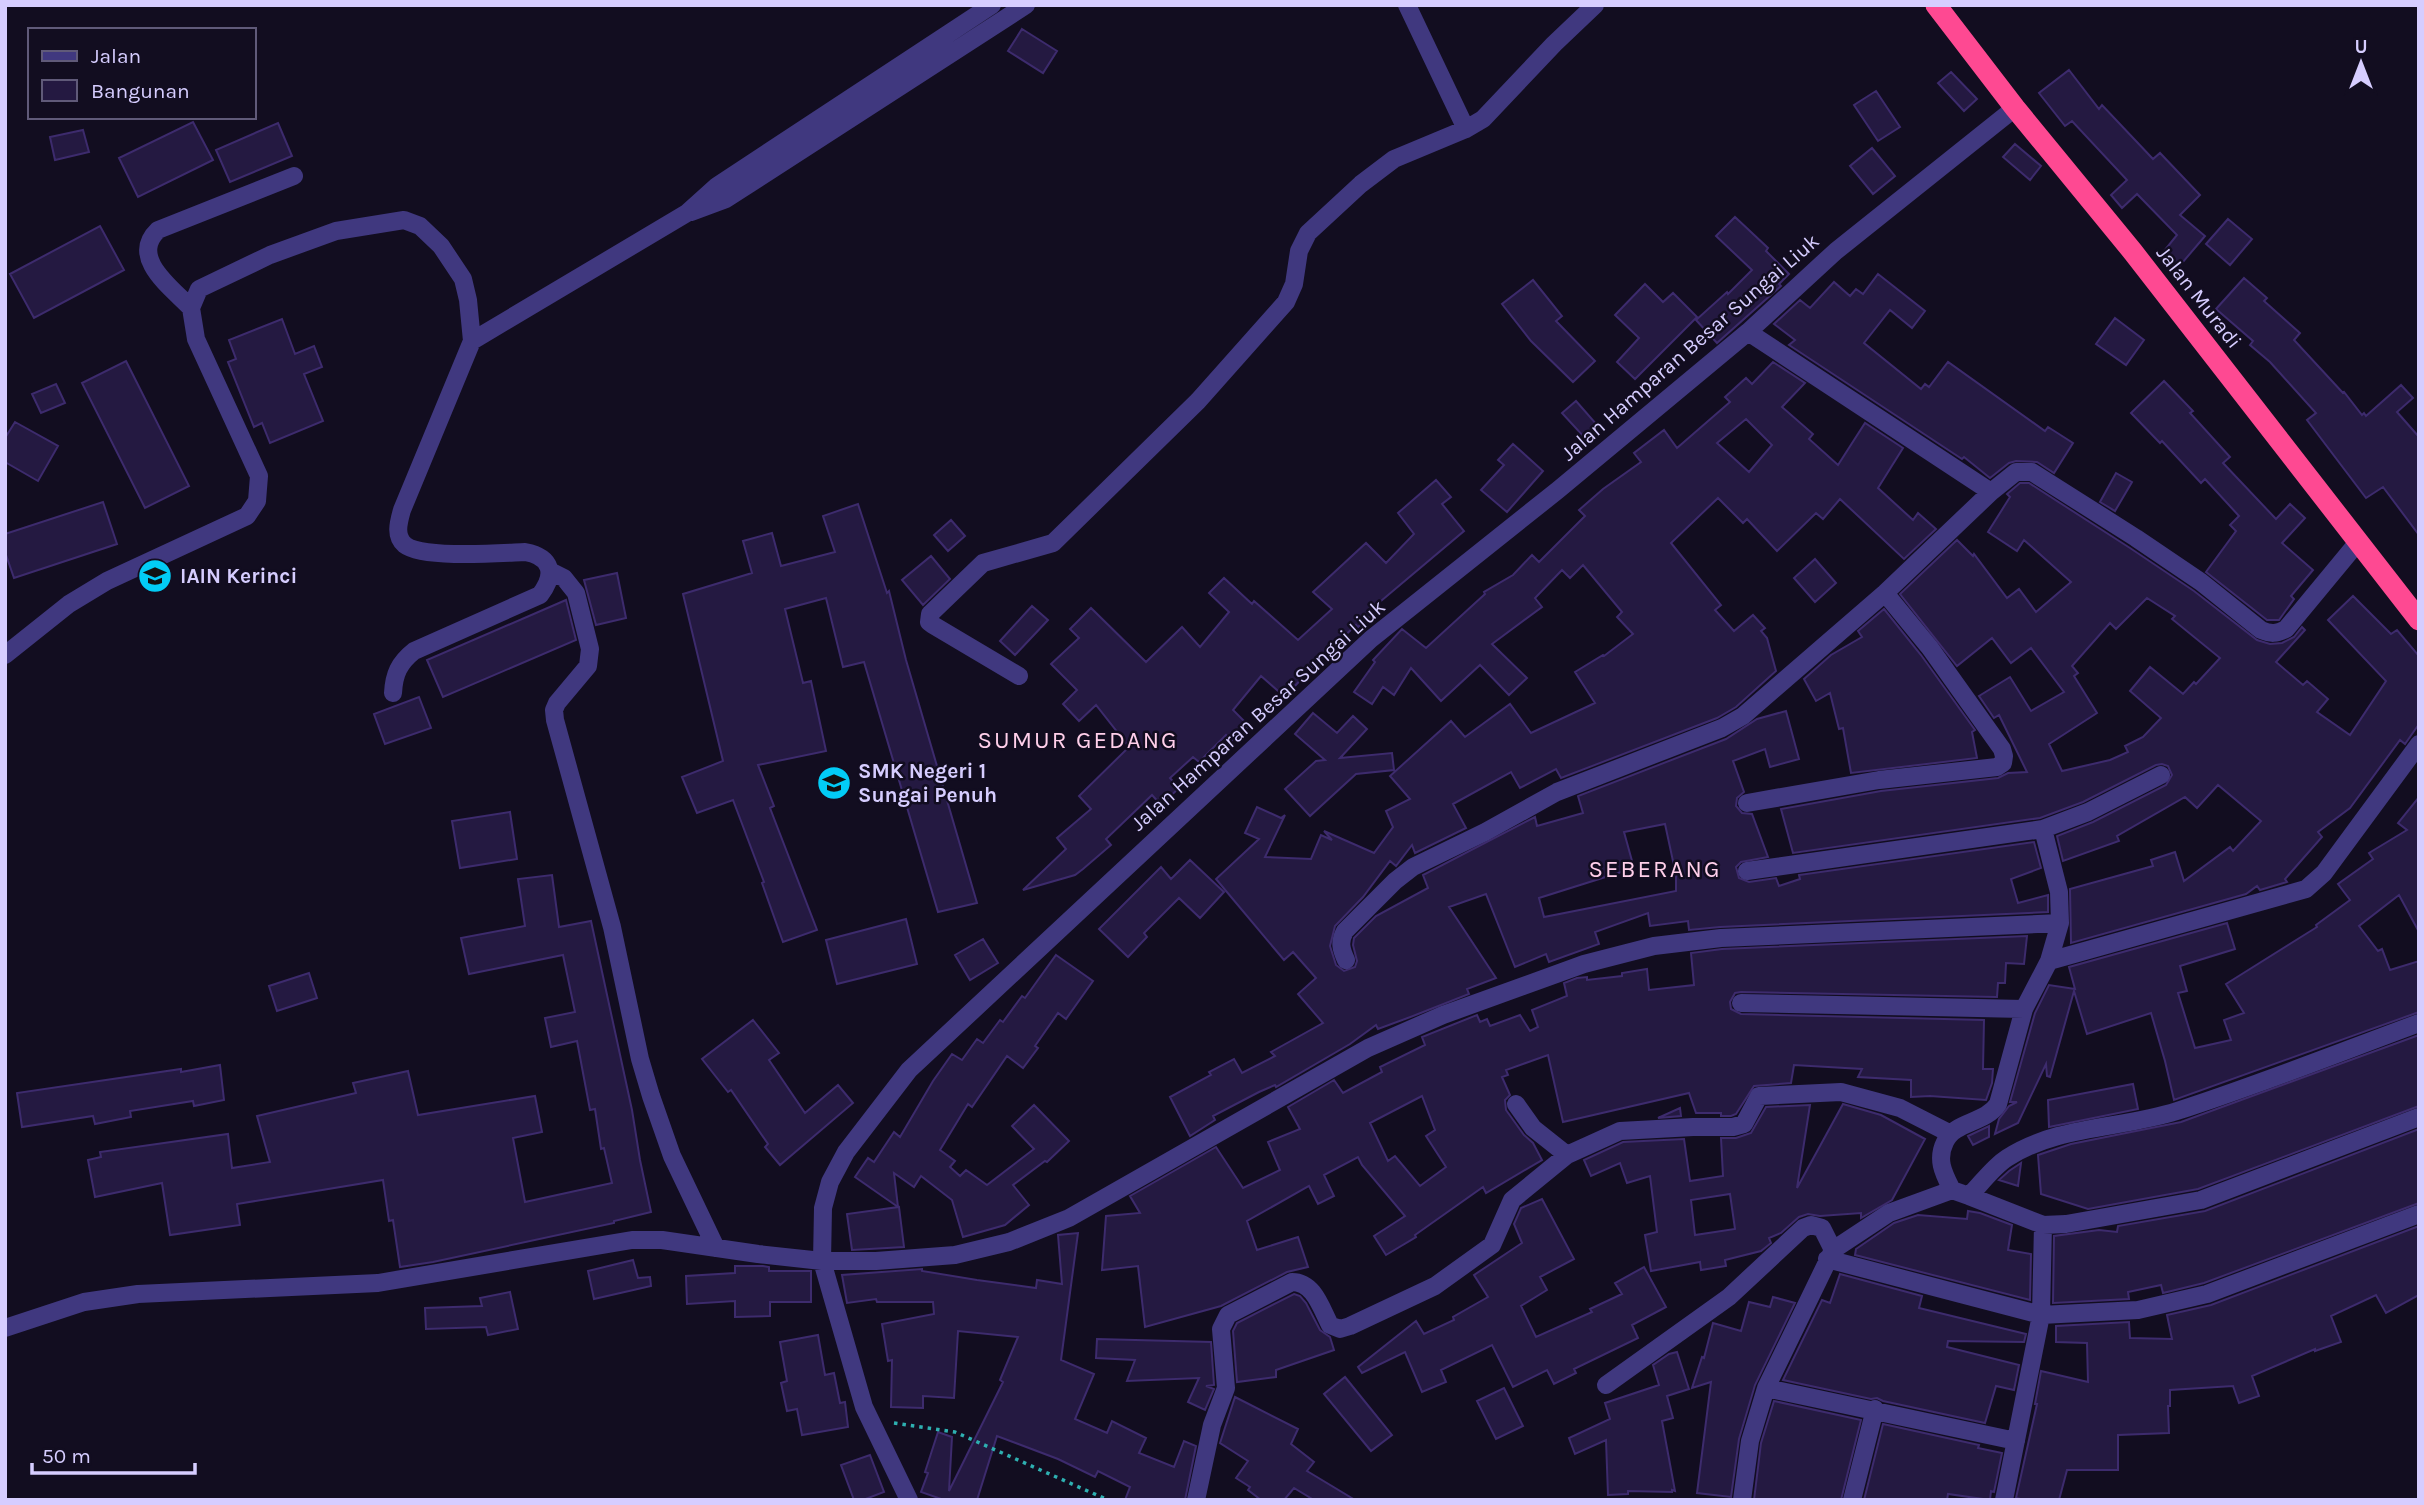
<svg xmlns="http://www.w3.org/2000/svg" width="2424" height="1505" viewBox="0 0 2424 1505" font-family="Karla,sans-serif">
<style>
.building{fill:#241941;stroke:#3d2b6d;stroke-width:2;fill-rule:evenodd}
.lines{fill:none;stroke-linecap:round;stroke-linejoin:round}
.path{stroke:#2eb0b1;stroke-width:3.5;stroke-dasharray:3.5 5;stroke-linecap:butt}
.minor{stroke:#40387f;stroke-width:18}
.highway{stroke:#fe4992;stroke-width:21}
.labels{text-anchor:middle;stroke-width:5;stroke-linejoin:round;paint-order:stroke}
.street-label{font-size:21px;fill:#d6cdff;stroke:#120d20}
.poi-label{font-size:21px;font-weight:bold;fill:#d6cdff;stroke:#120d20;text-anchor:start}
.quarter-label{font-size:24px;letter-spacing:2px;fill:#ffcfea;stroke:#120d20}
</style>
<rect width="100%" height="100%" fill="#120d20"/>
<path class="building" d="M1022,29l35,22 -14,22 -35,-22z
M2069,70l30,39 3,-4 51,54 7,-6 40,42 -20,20 25,21 -28,33 -17,-13 17,-21 -40,-41 -15,14 -11,-13 16,-15 -55,-59 -7,5 -26,-33z
M1951,72l26,27 -13,12 -26,-28z
M1876,91l24,36 -22,14 -24,-36z
M193,122l20,38 -75,37 -19,-39z
M278,123l14,33 -62,26 -14,-32z
M83,130l6,22 -34,8 -5,-23z
M2015,144l26,22 -11,14 -27,-23z
M1872,148l23,28 -22,18 -23,-28z
M1735,217l33,31 -2,3 23,23 -10,10 2,2 -64,57 -21,-23 31,-28 1,2 24,-24 -36,-34z
M2228,219l24,20 -22,26 -24,-21z
M100,226l24,44 -90,48 -24,-44z
M1878,274l47,37 -13,17 -22,-18 -26,33 57,46 4,-5 4,3 19,-25 97,69 3,-4 25,16 -19,30 -17,-11 -21,-1 -7,2 -19,15 -26,-21 -2,2 -173,-114 6,-5 -21,-16 26,-24 10,8 24,-26 16,14 6,-7 7,5z
M2244,278l23,20 -3,3 36,32 -6,7 49,53 1,-1 18,23 2,-2 2,3 35,-31 12,13 -16,14 22,25v98l-36,-48 -17,11 -59,-78 9,-7 -46,-51 -20,-17 3,-4 -37,-32z
M1533,280l29,36 -6,5 39,40 -22,21 -42,-41 -29,-37z
M1645,284l18,18 10,-9 24,24 -62,62 -18,-17 22,-24 -24,-23z
M2115,318l29,22 -18,25 -30,-21z
M282,319l13,35 19,-8 8,21 -18,7 19,47 -53,22 -8,-20 -8,4 -26,-65 8,-3 -7,-19z
M126,361l63,125 -44,22 -63,-125z
M1773,362l32,21 -23,24 31,27 -4,5 29,26 27,-42 38,25 -25,40 35,32 5,-7 18,16 -32,30 -64,-60 -17,20 -7,-6 -39,38 -30,-32 -4,4 -25,-25 -47,45 50,62 -6,5 19,21 19,-16 12,13 -4,3 6,7 9,33 -40,36 -19,11 -156,60 -5,-9 -36,19 -9,-16 -58,32 13,24 -51,25 -3,-8 -16,21 -6,-5 -27,36 -28,29 -5,20 6,19 8,6 11,-4 2,-6 -4,-16 1,-7 22,-22 52,-28 -5,-13 112,-58 2,9 46,-13 -5,-17 148,-57 31,-20 29,-8 13,48 -29,8 -5,-18 -32,12 11,31 -7,6 -1,8 6,7 10,1 16,43 -27,5 -5,5 3,11 10,4 27,-4 3,8 21,-7 -1,-4 235,-33 7,26 -30,11 7,24 30,-8v17l-328,15 -31,3 -1,-9 -38,5 -2,-13 -53,19 4,12 -50,18 -3,-8 -31,13 -29,-73 -37,13 47,71 -29,11 2,5 -56,22 -35,13 -2,-4 -26,19 -74,43 -1,-2 -16,7 -46,24 2,4 -25,16 -20,-39 41,-22 -2,-3 25,-13 8,14 33,-17 -4,-4 52,-29 -25,-29 18,-16 -23,-26 -9,8 -68,-81 43,-40 -14,-6 12,-26 24,11 4,-3 -20,42 46,2 10,-24 11,5 -8,-9 50,22 19,-26 -7,-16 24,-12 -20,-23 61,-55 14,16 45,-33 21,29 64,-30 -20,-31 28,-17 1,1 29,-22 -16,-17 5,-5 -39,-47 -13,13 -8,-8 -27,28 7,9 -50,37 35,34 -18,17 -29,-30 -39,36 -30,-33 -17,27 -11,-8 -11,17 -18,-12 21,-30 -2,-2 29,-31 24,19 59,-54 -1,-2 29,-17 19,-20 7,7 46,-46 -6,-6 24,-21 38,-27 -7,-9 30,-23 13,18 53,-46 -5,-5 21,-19 6,6zM1746,419l26,26 -23,27 -32,-29zM1665,824l11,51v16l-132,26 -5,-19 95,-30 -10,-36z
M2164,381l29,30 -3,2 40,44 -7,6 53,56 14,-15 15,14 -23,25 31,27 -22,26 3,3 -15,21h-12l-61,-48 30,-41 -6,-6 9,-9 -34,-37 -4,4 -39,-42 -2,2 -29,-30z
M56,384l9,19 -24,10 -9,-19z
M1576,401l22,25 -14,11 -22,-24z
M15,422l43,24 -20,35 -33,-19v-24z
M1513,444l30,27 -36,41 -26,-22 23,-25 -6,-5z
M2116,473l16,9 -17,29 -15,-9z
M1436,480l15,17 -9,7 22,27 -89,75 3,3 -20,18 -2,-2 -43,41 -28,31 -24,-21 -28,34 16,16 -17,15 -6,-6 -27,27 -6,-5 -23,21 9,10 -18,17 -9,-10 -46,44 5,6 -28,24 -8,6 -52,15 43,-41 -9,-11 34,-29 -12,-13 50,-49 -33,-42 -17,16 -16,-17 14,-14 -26,-26 28,-26 -9,-9 21,-21 55,54 36,-35 18,20 29,-35 -20,-19 15,-15 28,26 2,-3 44,39 34,-31 -19,-17 53,-49 20,20 28,-29 -16,-21z
M2020,483h9l101,65 64,43 63,49 13,4 12,-1 12,-6 8,-10 3,3 -29,32 27,23 4,-4 21,18 -11,13 33,23 36,-54 -58,-61 25,-24 38,38 6,-4 22,26v68l-14,20 -5,-4 -50,68 -32,24 4,5 -37,42 2,3 -27,8 -3,-4 -11,8 -175,49 -1,-54 83,-23 -2,-6 24,-8 9,29 46,-34 3,4 28,-30 -43,-36 -21,23 -12,-11 -68,39 2,5 -56,20 -6,-25 36,-14 73,-37 6,-10 -4,-9 -6,-2 -6,1 -73,37 -43,16 -247,35 -12,-44 100,-18 117,-13 10,-5 19,-1 -28,-57 -5,3 -15,-22 31,-19 21,34 33,-19 -33,-44 -20,15 -19,-25 -35,28 -57,-72 57,-54 16,16 1,-2 33,44 12,-9 17,23 35,-30 -47,-42 -7,11 -29,-19 22,-35 -3,-3zM2147,598l28,18 -3,3 48,39 -24,26 -2,-2 -11,12 -33,-27 -20,24 31,27 -18,19 -18,9 3,6 -18,8 -48,11 -13,-27 48,-31 -23,-37 4,-3 -6,-7 38,-43 6,6z
M103,502l14,42 -103,34 -9,-26v-18z
M858,504l29,89 2,-2 17,69 71,243 -39,9 -74,-250 -21,5 -17,-69 -41,11 18,74 8,-2 15,70 -68,14 16,41 -4,2 47,122 -34,12 -21,-59 2,-1 -31,-82 -36,13 -15,-36 41,-16 -40,-167 69,-21 -9,-32 29,-8 9,33 54,-14 -12,-36z
M951,520l14,16 -17,15 -14,-16z
M931,556l19,23 -27,26 -21,-25z
M1815,559l21,24 -21,19 -21,-24z
M617,573l9,45 -30,7 -12,-45z
M566,600l10,40 -133,57 -16,-37z
M1032,606l16,14 -33,35 -15,-14z
M1884,609l37,46 54,75 -3,2 5,26 -126,15 -8,-45 -4,1 -9,-36 -14,8 -12,-22 27,-24 31,-18 -4,-6z
M419,697l12,31 -46,16 -11,-30z
M1313,713l24,20 16,-17 14,13 -27,29 52,-5 2,17 -38,4 -46,42 -25,-27 31,-28 9,-1 -30,-26z
M2419,797v135l-20,-37 -40,31 19,25 4,-2 8,21 29,-9v51l-245,88 -9,-39 -14,-48 -64,21 -13,-43 -24,86 -3,-1 -1,-12 -28,59 -23,11 4,-15 10,-13 8,-4h-7l25,-89 14,-28 26,4 -6,-22 158,-44 8,26 -55,17 7,25 -9,2 17,55 36,-8 -7,-20 20,-7 -18,-29 91,-57 -1,-2 34,-25 -12,-16 35,-25 -4,-6 38,-23 -9,-7z
M510,812l7,47 -57,9 -8,-47z
M1190,860l34,32 -24,26 -21,-20 -35,35 3,4 -19,20 -29,-28 62,-62 10,12z
M552,875l7,52 32,-6 41,189 8,50 11,52 -37,9v2l-181,39 -33,5 -7,-47 -4,1 -6,-41 -146,24 3,21 -70,10 -8,-52 -67,14 -7,-37 13,-3 -1,-5 128,-18 4,34 38,-6 -13,-46 99,-23 -3,-10 55,-12 10,44 117,-19 7,36 -29,6 12,64 87,-19 -8,-35 -3,1 -6,-40 -5,1 -13,-69 -26,6 -6,-29 30,-6 -12,-57 -94,19 -8,-36 64,-12 -7,-47z
M906,919l11,45 -80,20 -11,-44z
M2027,936l-3,28 -18,-1 -1,20h-7l-1,14 -256,-5 -6,1 -5,9 1,7 10,5 243,6 -1,49h10l-1,14 -6,17 -56,-4 -19,1v-17l-53,-3 4,-8 -68,-4 -3,18 -37,3 -18,28 -5,2h-10v-3h-25l-7,-20 -126,29 -15,-67 -42,15 2,5 -6,2 8,18 -5,5 1,10 18,25 9,8 9,17 -56,33 -3,-6 -68,48 1,2 -30,18 -12,-19 31,-20 -43,-51 -4,-8 -34,18 10,21 -16,8 -9,-18 -62,35 10,29 41,-13 10,30 -21,5 -66,34 -76,21 -7,-61 -36,4 4,-54 34,-3 -10,-17 86,-49 27,41 37,-18 -12,-28 32,-13 -12,-22 46,-27 9,13 39,-21 -2,-5 45,-22 -3,-8 55,-22 3,7 7,-3 3,7 30,-11 10,16 8,-4 -6,-17 35,-14 -3,-13 13,-5 10,-1v3l35,-4v-3l25,-4 2,21 45,-5 -3,-32 31,-4zM1422,1096l13,34 -9,6 20,31 -26,19 -25,-30 -7,5 -18,-38z
M983,939l15,24 -28,17 -15,-25z
M1056,955l37,26 -27,38 -8,-6 -23,33 3,2 -15,20 -16,-12 -35,51 -4,-3 -28,46 15,11 -5,6 10,9 6,-6 21,15 47,-36 -22,-23 22,-21 35,36 -22,21 -2,-1 -32,24 16,20 -24,20 -42,12 -11,-37 -31,-24 -7,11 -20,-14 4,34 -43,-30 13,-19 6,4 20,-30 6,5 33,-56 19,-27 10,6 15,-21 6,4 17,-23 3,2 19,-26 3,2z
M309,973l8,25 -40,13 -8,-25z
M753,1020l26,33 -10,7 36,53 33,-28 15,18 -73,62 -15,-18 3,-3 -37,-54 -3,2 -26,-33z
M2419,1035v71l-221,83 -110,20 -47,-15 -3,-39 33,-11 110,-22z
M220,1065l4,35 -30,6 -1,-5 -63,10 1,6 -36,7 -2,-8 -71,11 -5,-34 164,-24v3z
M2133,1084l5,25 -89,18 -1,-27z
M1843,1104l38,11 44,24 -33,61 -31,18v-5l-41,3 -12,-2 -9,3 -18,16 -12,5 2,5 -10,8 -36,9 1,6 -25,4 -1,-8 -49,9 -6,-36 12,-3 -7,-56 -23,7 -7,-20 -29,13 -7,-16 39,-18 61,-3 6,42 33,-5 -2,-38h15l15,-5 15,-26 44,-2 -13,83zM1730,1194l5,35 -40,6 -4,-35z
M1680,1108l1,8 -23,2z
M1989,1126v11l-16,8 -5,-9z
M2419,1129v74l-215,80 -41,10 -2,-8 -33,7 1,7 -76,4 1,-67 45,-6 18,2 1,-6 87,-15z
M2021,1163l-3,23 -19,-6 10,-9z
M1542,1199l32,60 -34,18 7,13 -26,16 15,31 56,-25 -2,-3 32,-15 -7,-11 29,-16 22,40 -34,18 6,13 -64,31 2,4 -22,11 -7,-14 -34,17 -21,-42 -51,25 5,12 -24,10 -17,-40 -43,21 -4,-6 58,-46 8,13 30,-14 -1,-3 35,-20 -14,-22 48,-32 -8,-19 7,-16z
M899,1207l5,40 -52,3 -5,-36z
M1968,1211l12,2 32,12 -4,25 23,4 -1,46 -175,-45 1,-6 38,-26 24,-8 49,4z
M2419,1226v69l-33,18 -10,-18 -45,21 10,26 -26,9v-2l-63,27 7,20 -20,7 -6,-17 -63,4v16h-2l1,27 -51,2v35h-51l-8,30h-34l-9,-2 21,-94h-2l6,-33 47,11 -1,-39 -31,-1v-16l73,-4 1,16 42,1 -5,-24 44,-10z
M1078,1233l-17,127 33,14 -19,45 32,14 5,-12 34,17 -7,15 35,14 10,-26 12,5 -11,54h-60l5,-13 -32,-16 -3,6 -37,-18 -61,-23 -20,64h-33l-23,-8 7,-19 -3,-1 13,-40 14,5 -3,54 54,-109 -3,-2 18,-43 -60,-6 -4,67 -31,-2v12l-32,-1 1,-47 -4,1 -6,-37 52,-10 -1,-12h-56l-1,-3 -29,4 -5,-28 80,-6v2l55,9 59,8 1,-8 25,4 -4,-49z
M633,1260l5,18 12,-1 1,9 -57,13 -6,-28z
M735,1266h28l6,1v4h42v31h-41v14l-35,1v-16l-48,3 -1,-28 49,-3z
M1840,1274l82,22 -3,12 107,26 -2,8 -76,-1 -1,6 72,18 -5,25 -18,-4 -11,37 -102,-22 -6,-3 -6,1 -88,-19 39,-80 8,3z
M510,1292l8,37 -30,6 -2,-8 -60,2 -1,-21 57,-2 -2,-8z
M1294,1294l6,2 6,7 14,27 10,7 4,13 -58,20v7l-39,5 -4,-51 4,-8z
M1773,1297l22,6 -40,82 -16,54 -8,58 -34,-4 14,-111 -19,6 10,-31 2,1 9,-35 28,8 8,-29 21,5z
M818,1335l7,40 9,-2 6,30 5,-1 3,25 -46,8 -5,-26 -10,2 -6,-28 6,-2 -7,-39z
M1097,1339l114,3 3,43 -8,1 8,3 -9,21 -17,-8 11,-24 -72,3 8,-21 -39,-2z
M1677,1352l12,37 -22,7 6,22 -11,3 13,70 -3,-1v2l-44,-1v3l-20,1 -2,-55 -31,14 -6,-16 41,-19 -5,-16 54,-18 -6,-20 16,-11z
M1345,1377l47,58 -21,16 -47,-57z
M1504,1388l19,38 -27,13 -19,-38z
M1235,1397l63,32 -7,15 23,18 -7,9 48,29h-41l-20,-12 -10,12h-23l-13,-10 2,-3 -14,-9 12,-17 -28,-18z
M1774,1401l87,19 -20,80h-87l7,-57z
M1883,1424l96,21 -1,3 24,5 -8,39 -3,-1 -1,9 -42,-6 -1,6h-83z
M870,1455l14,37 -21,8h-9l-13,-35z"/>
<g class="lines">
<path class="path" d="M894,1423l61,9 153,68"/>
<path class="minor" d="M1407,5l59,124
M691,212l35,-13 300,-194
M191,308c-19,-20 -62,-50 -33,-78l136,-54
M1748,332l243,160
M472,341l215,-128 30,-27 275,-181
M550,571l14,7 12,15 14,56 -2,17 -31,37 -3,7 1,10 57,207 28,132 11,37 21,60 44,92
M5,655l64,-51 38,-23 140,-65 10,-15 2,-25 -63,-137 -5,-31 8,-19 71,-34 66,-24 68,-11 16,6 21,20 22,33 5,21 4,41 -70,169c-3,11 -8,26 3,35 18,14 96,8 120,7 27,5 31,22 15,43l-126,56c-15,12 -20,23 -21,42
M1019,676l-86,-51 -4,-3 1,-8 53,-51 70,-20 145,-142 88,-99 8,-18 5,-33 9,-18 53,-49 33,-25 72,-30 17,-10 71,-75 41,-39
M1747,803l132,-23 118,-13 6,-4 1,-7 -2,-7 -72,-101 -45,-55
M1747,871l296,-42 45,-17 73,-37
M1346,960c-5,-11 -7,-18 -1,-29l50,-50 18,-14 72,-35 72,-40 165,-64 21,-12 142,-123 106,-101 25,-20h16l104,66 65,44 60,48c10,4 15,4 25,-1l72,-87
M2049,961l257,-72 18,-16 95,-129
M1741,1003l283,6
M2419,1023c-81,30 -161,62 -242,88 -56,18 -119,14 -170,47 -14,9 -26,26 -38,38l74,29 23,-1 135,-24 218,-83
M1516,1104l17,24 34,27
M1969,1196l-17,-6c-8,-16 -16,-30 -7,-48 9,-21 40,-18 53,-38l26,-95 25,-48 11,-38 -1,-31 -16,-63
M1827,1259l214,56 97,-5 69,-16 212,-80
M5,1328l79,-26 54,-8 240,-11 254,-43h30l96,14 64,7h54l79,-6 54,-13 60,-24 299,-170 75,-33 141,-51 70,-18 67,-8 339,-15
M1606,1385l123,-88 74,-69 8,-3 11,3 11,22
M1766,1388l67,-138 56,-37 63,-23
M909,1500l-45,-93 -42,-146 1,-53 7,-26 16,-30 63,-82 462,-431 187,-149 190,-158 88,-81 179,-143
M1196,1500l16,-75 14,-37 -5,-59 7,-14 64,-33c22,0 29,26 38,43l10,4 10,-3 85,-40 57,-41 20,-45 55,-45 53,-24 73,-4h40l11,-3 15,-28 82,-4 59,16 49,25
M1742,1500l8,-59 16,-53 250,53
M1852,1500l23,-91
M2004,1500l37,-185 2,-90"/>
<path class="highway" d="M1936,5l79,103 118,144 286,368"/>
</g>
<defs>
<g id="university-disc" transform="scale(1.75)"><circle r="9.5" fill="#02ccf6" stroke="#120d20"/><path d="M0-5L7-2L0 1L-7-2ZM-4 1L0 2.5L4 1V4Q0 6-4 4Z" fill="#111"/></g>
<g id="school-disc" transform="scale(1.75)"><circle r="9.5" fill="#02ccf6" stroke="#120d20"/><path d="M0-5L7-2L0 1L-7-2ZM-4 1L0 2.5L4 1V4Q0 6-4 4Z" fill="#111"/></g>
</defs>
<g fill-rule="evenodd">
<use href="#university-disc" x="155" y="576"/>
<use href="#school-disc" x="834" y="783"/>
</g>
<g class="labels">
<g class="street-label">
<text transform="translate(2199 297) rotate(52)" y="7">Jalan Muradi</text>
<text transform="translate(1690 347) rotate(-41)" y="7">Jalan Hamparan Besar Sungai Liuk</text>
<text transform="translate(1258 715) rotate(-42)" y="7">Jalan Hamparan Besar Sungai Liuk</text>
</g>
<g class="poi-label">
<text x="180" y="583">IAIN Kerinci</text>
<text x="858" y="778">SMK Negeri 1<tspan x="858" dy="24">Sungai Penuh</tspan></text>
</g>
<g class="quarter-label">
<text x="1078" y="748">SUMUR GEDANG</text>
<text x="1655" y="877">SEBERANG</text>
</g>
</g>
<rect width="2424" height="1505" fill="none" stroke="#d6cdff" stroke-width="14"/>
<rect x="28" y="28" width="228" height="91" fill="#120d20" stroke="#605a79" stroke-width="2"/>
<rect x="42" y="51" width="35" height="10" fill="#40387f" stroke="#605a79" stroke-width="2"/>
<text x="91" y="63" font-size="21" fill="#d6cdff">Jalan</text>
<rect x="42" y="80" width="35" height="21" fill="#241941" stroke="#605a79" stroke-width="2"/>
<text x="91" y="98" font-size="21" fill="#d6cdff">Bangunan</text>
<g transform="translate(2361 63)" stroke="#120d20" stroke-width="5" paint-order="stroke">
<path d="M0-5L12 26L0 18L-12 26Z" fill="#d6cdff"/>
<text y="-10" font-size="19" font-weight="bold" text-anchor="middle" fill="#d6cdff">U</text>
</g>
<path d="M32 1463v10h163v-10" fill="none" stroke="#d6cdff" stroke-width="3.5"/>
<text x="42" y="1463" font-size="21" fill="#d6cdff" stroke="#120d20" stroke-width="5" paint-order="stroke">50 m</text>
</svg>
